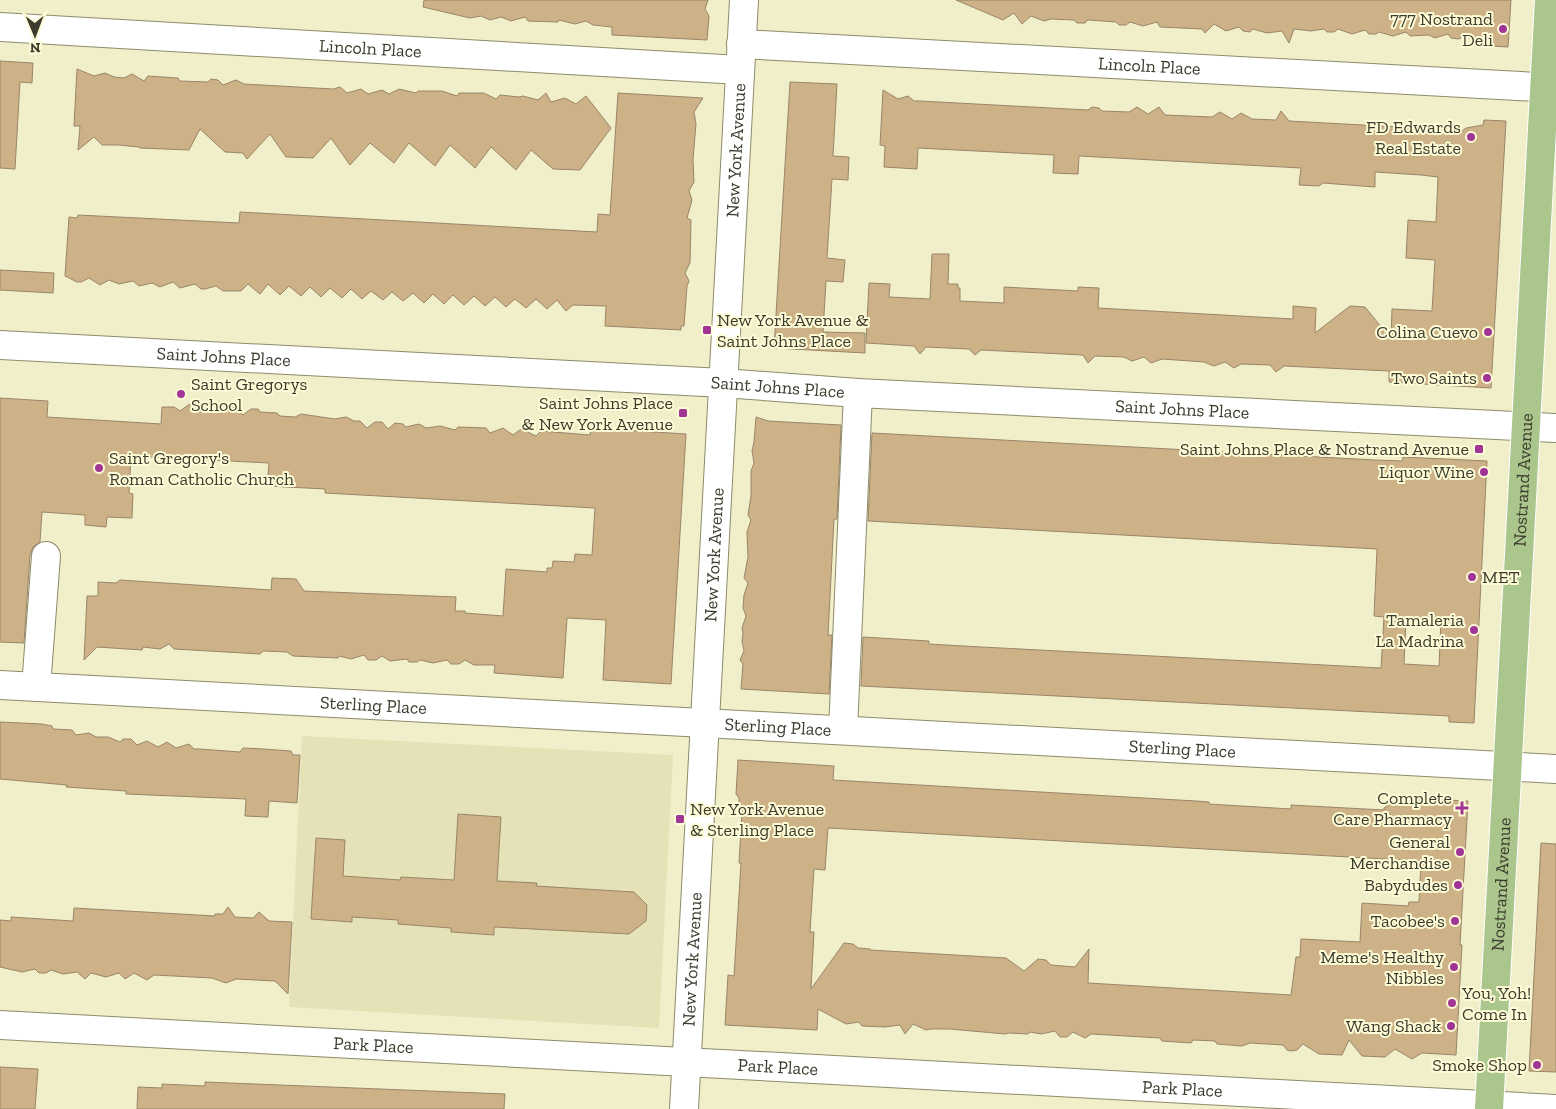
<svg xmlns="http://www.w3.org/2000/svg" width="1556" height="1109" viewBox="0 0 1556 1109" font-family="'Zilla Slab',serif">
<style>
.built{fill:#e5e2b7}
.building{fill:#cdb187;stroke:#998669;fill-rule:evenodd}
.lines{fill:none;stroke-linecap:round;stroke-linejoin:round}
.minor-casing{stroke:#8d8b6a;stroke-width:30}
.major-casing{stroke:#fff;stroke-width:30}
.minor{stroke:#fff;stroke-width:28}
.major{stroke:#aac68c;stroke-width:28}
.poi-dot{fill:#a03596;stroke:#fefcd7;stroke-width:2}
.labels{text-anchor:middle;stroke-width:4;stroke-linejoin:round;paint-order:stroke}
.poi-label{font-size:18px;fill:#3c3b2d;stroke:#fefcd7;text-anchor:end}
.street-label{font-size:18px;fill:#3c3b2d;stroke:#fefcd7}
</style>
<rect width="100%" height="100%" fill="#f1eeca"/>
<path class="built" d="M302,736l371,19 -14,273 -370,-21z"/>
<path class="building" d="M424,0h284l-3,9 4,7 -2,24 -95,-5v-8l-19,-2 -7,-4 -11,3 -16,-4 -1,2 -30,-1 -3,-4 -14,4 -10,-4 -11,3 -9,-4 -11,2 -47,-11z
M956,0h555l-3,47 -19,-1 -25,-10 -5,3 -8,-1 -3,-4 -13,4 -6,-3 -19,1 -4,-4 -13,4 -14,-4 -3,2h-7l-4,-4 -13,4 -14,-5 -4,3h-7l-3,-3 -13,2 -17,-2 -5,14 -7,-12 -15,2 -14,-4 -3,3 -7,-1 -4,-4 -13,4 -12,-7 -9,9 -3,-4 -42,-2 -3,-5 -14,4 -13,-4 -4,3h-7l-3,-3 -28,-2 -3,3h-8l-3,-3 -23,-1 -7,2 -13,-5 -9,8 -8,-11 -11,7z
M0,61l33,2 -1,20 -12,-1 -5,87 -15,-1z
M77,69l17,7 11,-3 9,4 10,1 8,-4 12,7 4,-5 30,2 2,3 28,1 3,-3 7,1 5,5 13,-5 8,4 89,5 7,-2 7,6 14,-4 7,5 14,-4 7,4 10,-5 17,4 2,-2h24l15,5 2,-3h25l12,6 4,-4 19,2 4,-1 15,4 8,-7 5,9 14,-4 11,6 10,-8 25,32 -31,42 -27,-1 -22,-19 -15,20 -25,-23 -16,21 -25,-23 -15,21 -26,-23 -15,20 -24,-20 -20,22 -19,-27 -18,20 -27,-1 -16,-23 -23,25 -4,-6 -18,-1 -25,-23 -11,21 -49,-2 -1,-1 -20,-2h-17l-8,-8 -16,13 2,-24h-6z
M790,82l47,2 -4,72 16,1 -1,23 -16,-1 -5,79 18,2 -2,22 -17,-1 -3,51 42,1v20l-91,-5z
M883,90l15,9 10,-3 6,5h6l168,9 4,-3 7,1 3,3 27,1 8,-5 11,7 11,-7 6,8 47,2 8,-5 12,7 9,-6 11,6 24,1 5,-9 8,10 129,7 9,-2 8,3 27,2 4,-3 17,-3 1,-5 22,1 -15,267 -102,-6v-11l-105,-5 -8,6 -6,-7 -29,-1 -7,4 -9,-6 -11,4 -10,-4 -42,-3 -11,4 -7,-6 -12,4 -8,-4 -29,-1 -7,7 -5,-8 -102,-5 -6,5 -6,-6 -43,-2 -6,7 -6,-8 -48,-3 3,-60 21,1 -1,13 41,2 2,-45h17l-1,30h10v4h2v13l44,2v-16l74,4v-4l21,1 -1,20 195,11v-13l23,2 -1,25 35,-27 15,1 26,32 1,-30 40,2 3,-51 -29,-2 2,-38 28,2 2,-45 -17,-2 -46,-3v15l-52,-4 -4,3 -20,-1 2,-17 -222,-12 -1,18 -25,-1 1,-18 -136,-7 -1,21 -33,-2 1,-21 -5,-1z
M618,93l85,5 -9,14 2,12 -3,35 1,23 -5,9 3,9 -5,18 4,2 -1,43 -5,10 4,8 -2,5 -3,40h-3v4l-76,-4 1,-20 -33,-1 -7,6 -9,-11 -10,9 -11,-10 -10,9 -11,-9 -9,8 -11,-10 -10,9 -11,-10 -10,9 -11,-10 -9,9 -11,-10 -9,9 -11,-10 -10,8 -11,-9 -9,8 -12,-9 -9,8 -11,-10 -9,9 -12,-10 -9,9 -11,-10 -9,9 -12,-10 -9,9 -12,-11 -8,10 -12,-10 -7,7h-18l-7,-5 -11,3h-4l-6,-5 -15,4 -7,-6 -13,5 -8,-4 -13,3 -6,-5 -14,3 -10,-4 -9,5 -11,-7 -8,4h-4l-12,-6 4,-59 8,1 1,-3 161,8 1,-11 357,20 1,-18 12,1z
M0,270l54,3 -1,20 -53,-3z
M0,398l48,3 -1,16 114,7 1,-17h12l6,4 11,-8 9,9 8,-5h7l8,5 6,-4h7l7,7 8,-6h7l2,3 17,1 3,3 15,1 6,-3 34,5 11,-2 8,4h6l7,7 8,-6h7l6,7 7,-6 8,1 3,3 13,-3 7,4 14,-2 15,4 3,-3 28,1 4,5 13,-5 10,7 8,-6 15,7 5,-5 49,4 1,-7 95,6 -15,250 -68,-4 3,-60 -39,-2 -4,60 -69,-5 1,-8h-21l-9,-5 -6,4h-8l-4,-4 -14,3 -13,-3 -3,2h-8l-2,-3 -17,2 -8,-5 -6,4h-8l-4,-5 -13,4 -12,-3 -1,2 -45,-2 -6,-4 -24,-1 -3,3 -86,-5 -5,-5 -9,5 -17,-2 -1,3 -45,-3 -13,13 3,-64h11v-14l18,1 4,-3 151,10 1,-12 24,1 8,12 152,6 -1,14h10v2l38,3 3,-47 41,3v-4h5l1,-7 21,1 1,-8 17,1 3,-47 -270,-15v-4l-58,-3 2,-23 -138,-7 -2,37 4,1 -1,24 -25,-1 -1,10 -21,-2v-10l-43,-3 -2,30 -7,5 -3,8 -6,88 -24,-1z
M756,417l12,4 73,4 -4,94h-3l-6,116h4l-3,59 -88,-5 2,-25 -3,-4 4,-9 -2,-10 1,-8 -1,-5 4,-12 -3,-8 1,-13 4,-12 -4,-5 4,-21 -1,-25 4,-12 -3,-5 3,-19v-25l3,-8 -2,-12 2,-9z
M872,433l503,27 27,1 1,-4 84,4 -13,262 -25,-1v-6l-588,-30 2,-49 66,4v3l34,2 418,22 3,-51 -10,-1 3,-67 -509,-28zM1406,619l35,2 -2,45 -35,-2z
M0,722l42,2 10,2 1,3 19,1 4,5 13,-2 7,4h12l12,5 3,-3h8l6,6 10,-4 11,6 9,-5 9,6 13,-4 5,5h6l40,3 3,-4 21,1 27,2 2,4h7l-3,48 -28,-2 -1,16 -23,-1 1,-17 -120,-5v-3l-60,-4 1,-2 -67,-6z
M738,760l96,6 -1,14 363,21 13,1v2l82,5v-4l93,5v-2l9,-6 17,1 3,-3h11v-1l44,2 -8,144h2l-6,110 -34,-2 -10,6 -17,-10 -10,8 -23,-1 -13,-16 -7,15 -23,-1 -16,-10 -6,6 -6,1 -4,-1 -4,-5 -33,-2 -8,3 -25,-2 -2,-3 -22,-1 -2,3 -29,-2 -2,-3 -69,-4 -6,4 -12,-6 -6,5h-7l-5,-6 -14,3 -11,-2 -2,2 -19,-1 -4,1 -55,-5h-20l-4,1 -13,-6 -8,10 -5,-9 -15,2 -23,-1 -3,-4 -13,2 -28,-15 -1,21 -92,-5 3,-50 6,1 7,-113h-2l3,-51 -3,-4v-10l-3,-4zM828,828l593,33 -2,41h-10l-1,4 -46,-3 -2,39 -59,-3 -1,18h-4l-5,38 -203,-12 1,-34 -14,18 -24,-2 -5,-5 -8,-1 -14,12 -18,-13 -136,-8v-1l-12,-1 -5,-4 -9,-1 -33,46 3,-57h-4l4,-63 11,1z
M458,814l43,3 -4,64 40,2 -1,3 98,6 13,13 -1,16 -17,13 -135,-7v8l-43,-3v-4l-53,-4v-4l-46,-3v5l-41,-3 5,-81 29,2 -2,36 57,4 1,-3 53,3z
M1541,843l15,1v228l-27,-1z
M228,907l7,10 18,1 6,-6 10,9 23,1 -4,72 -13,-13 -39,-2 -10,4 -14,-5 -58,-3 -7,5 -13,-7 -9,6 -6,-6 -13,4 -15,-4 -6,6 -8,-7 -14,2 -12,-4 -5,3h-7l-4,-4 -13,3 -22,-5v-47l11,1v-4l62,4 1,-13 141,8v-2h8z
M0,1067l38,2 -3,40h-35z
M205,1082l300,12 -1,15h-367l1,-22 24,1v-4l43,2z"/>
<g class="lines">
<g class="minor-casing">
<g id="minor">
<path id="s1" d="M0,27l740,43"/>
<path id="s2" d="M741,44l815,44"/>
<path id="s3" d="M0,345l723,38 135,10 698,35"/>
<path id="s4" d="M0,685l1556,84"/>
<path d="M36,687l10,-131"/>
<path d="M843,730l15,-337"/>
<path id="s5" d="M0,1025l1556,84"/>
<path id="s6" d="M684,1109l60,-1109"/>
</g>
</g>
<g class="major-casing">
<g id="major">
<path id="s7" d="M1489,1109l60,-1109"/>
</g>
</g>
<use href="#minor" class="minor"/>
<use href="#major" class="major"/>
</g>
<g class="poi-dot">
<circle cx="1503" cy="29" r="5"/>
<circle cx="1471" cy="137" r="5"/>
<rect x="702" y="325" width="10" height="10" rx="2.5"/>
<circle cx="1488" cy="332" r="5"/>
<circle cx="1487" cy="378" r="5"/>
<circle cx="181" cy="394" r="5"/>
<rect x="678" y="408" width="10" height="10" rx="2.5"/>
<rect x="1474" y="444" width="10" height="10" rx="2.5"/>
<circle cx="99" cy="468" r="5"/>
<circle cx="1484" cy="472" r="5"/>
<circle cx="1472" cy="577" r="5"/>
<circle cx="1474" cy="630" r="5"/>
<path d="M1459.5 800.5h5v5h5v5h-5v5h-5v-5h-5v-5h5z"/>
<rect x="675" y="814" width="10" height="10" rx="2.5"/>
<circle cx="1460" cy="852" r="5"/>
<circle cx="1458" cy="885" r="5"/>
<circle cx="1455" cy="921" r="5"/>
<circle cx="1454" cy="967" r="5"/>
<circle cx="1452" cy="1003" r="5"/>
<circle cx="1451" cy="1026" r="5"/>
<circle cx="1537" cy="1065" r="5"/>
</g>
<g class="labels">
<g class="poi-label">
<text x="1493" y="25">777 Nostrand<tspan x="1493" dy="21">Deli</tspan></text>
<text x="1461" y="133">FD Edwards<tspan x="1461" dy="21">Real Estate</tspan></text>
<text x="717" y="326" text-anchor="start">New York Avenue &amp;<tspan x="717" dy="21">Saint Johns Place</tspan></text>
<text x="1478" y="338">Colina Cuevo</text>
<text x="1477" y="384">Two Saints</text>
<text x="191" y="390" text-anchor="start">Saint Gregorys<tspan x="191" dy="21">School</tspan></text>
<text x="673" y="409">Saint Johns Place<tspan x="673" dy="21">&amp; New York Avenue</tspan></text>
<text x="1469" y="455">Saint Johns Place &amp; Nostrand Avenue</text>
<text x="109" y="464" text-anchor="start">Saint Gregory's<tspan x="109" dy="21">Roman Catholic Church</tspan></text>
<text x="1474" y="478">Liquor Wine</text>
<text x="1482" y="583" text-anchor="start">MET</text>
<text x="1464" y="626">Tamaleria<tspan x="1464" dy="21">La Madrina</tspan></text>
<text x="1452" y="804">Complete<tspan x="1452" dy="21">Care Pharmacy</tspan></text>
<text x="690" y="815" text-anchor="start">New York Avenue<tspan x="690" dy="21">&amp; Sterling Place</tspan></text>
<text x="1450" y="848">General<tspan x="1450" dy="21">Merchandise</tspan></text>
<text x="1448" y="891">Babydudes</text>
<text x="1445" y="927">Tacobee's</text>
<text x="1444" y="963">Meme's Healthy<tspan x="1444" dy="21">Nibbles</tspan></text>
<text x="1462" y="999" text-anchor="start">You, Yoh!<tspan x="1462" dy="21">Come In</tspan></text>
<text x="1441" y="1032">Wang Shack</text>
<text x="1527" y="1071">Smoke Shop</text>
</g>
<g class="street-label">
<text dy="6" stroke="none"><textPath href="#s1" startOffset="371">Lincoln Place</textPath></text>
<text dy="6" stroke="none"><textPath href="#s2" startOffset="409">Lincoln Place</textPath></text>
<text dy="6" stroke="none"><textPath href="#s6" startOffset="960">New York Avenue</textPath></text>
<text dy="6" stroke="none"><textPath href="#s3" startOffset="224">Saint Johns Place</textPath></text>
<text dy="6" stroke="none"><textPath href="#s3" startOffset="779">Saint Johns Place</textPath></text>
<text dy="6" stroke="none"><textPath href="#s3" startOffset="1184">Saint Johns Place</textPath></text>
<text dy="6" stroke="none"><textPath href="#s7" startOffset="630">Nostrand Avenue</textPath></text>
<text dy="6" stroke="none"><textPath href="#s6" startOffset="555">New York Avenue</textPath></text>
<text dy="6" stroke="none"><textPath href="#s4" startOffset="374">Sterling Place</textPath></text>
<text dy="6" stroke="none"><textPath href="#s4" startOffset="779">Sterling Place</textPath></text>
<text dy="6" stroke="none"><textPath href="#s4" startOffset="1184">Sterling Place</textPath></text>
<text dy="6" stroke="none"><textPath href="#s7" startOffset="225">Nostrand Avenue</textPath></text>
<text dy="6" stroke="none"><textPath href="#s6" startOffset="150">New York Avenue</textPath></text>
<text dy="6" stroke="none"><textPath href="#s5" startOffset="374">Park Place</textPath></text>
<text dy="6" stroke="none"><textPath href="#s5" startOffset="779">Park Place</textPath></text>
<text dy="6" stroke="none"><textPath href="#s5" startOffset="1184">Park Place</textPath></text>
</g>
</g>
<g transform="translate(35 35) rotate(179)" stroke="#fefcd7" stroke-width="4" paint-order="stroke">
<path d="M0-4L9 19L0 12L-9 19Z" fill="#3c3b2d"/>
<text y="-8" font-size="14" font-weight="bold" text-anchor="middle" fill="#3c3b2d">N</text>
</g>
</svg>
